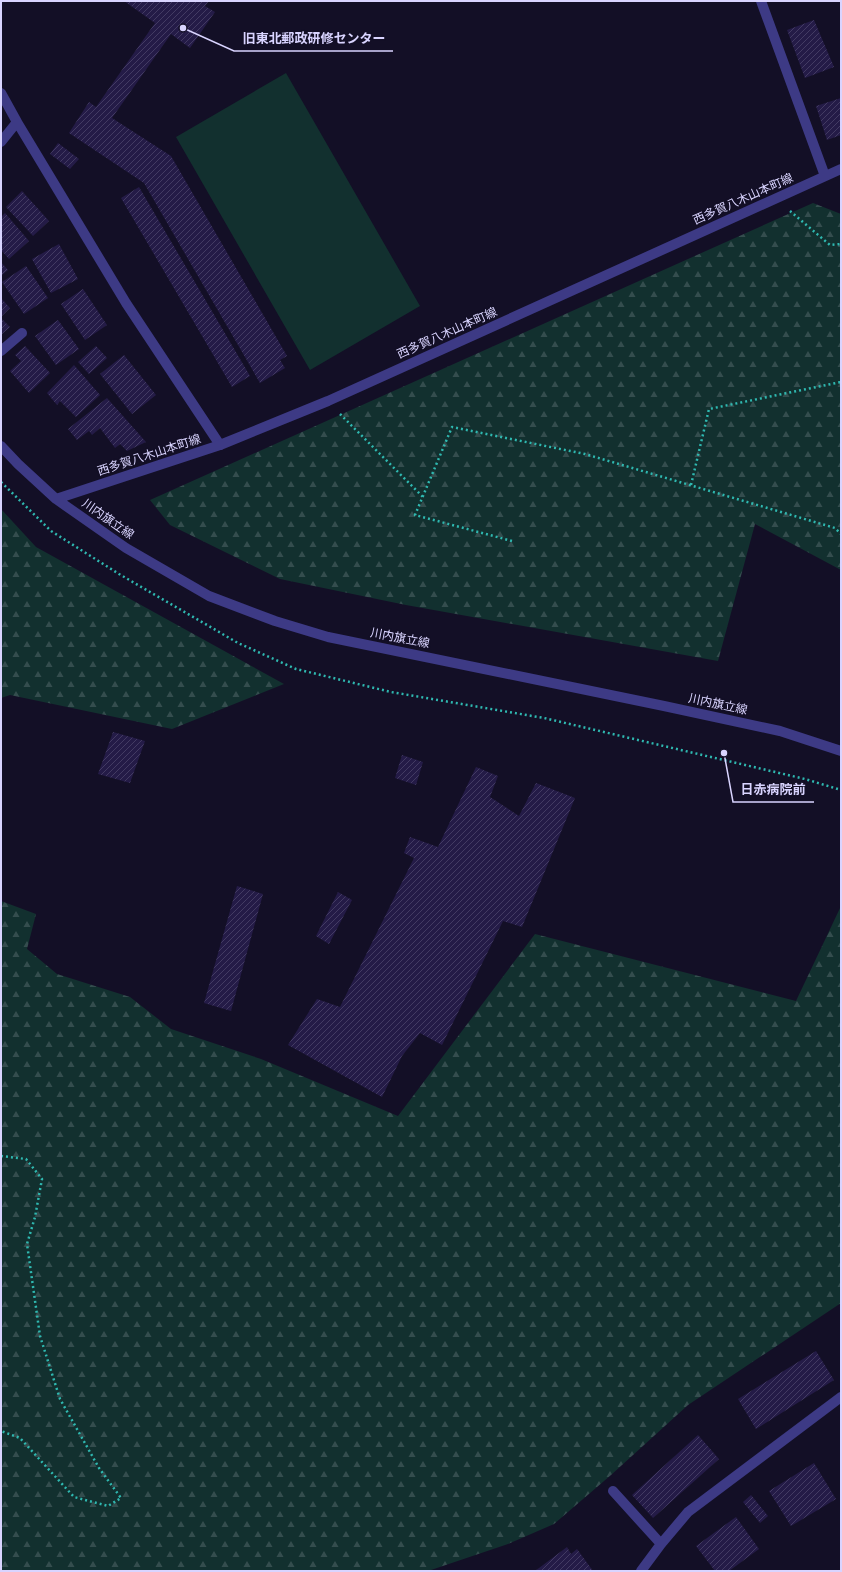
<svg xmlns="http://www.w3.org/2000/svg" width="842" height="1572" viewBox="0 0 842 1572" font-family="'PT Sans','Noto Sans JP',sans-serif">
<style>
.forest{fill:url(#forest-firs)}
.pitch{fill:#12302f}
.building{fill:url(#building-hatch)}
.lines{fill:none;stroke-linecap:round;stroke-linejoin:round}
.path{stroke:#2fb8b0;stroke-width:2.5;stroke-dasharray:2 3;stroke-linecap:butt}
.service{stroke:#3d3a85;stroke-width:10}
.minor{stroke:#3d3a85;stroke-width:10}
.tertiary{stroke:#3d3a85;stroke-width:10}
.labels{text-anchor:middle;stroke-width:3;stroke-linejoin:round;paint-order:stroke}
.street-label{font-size:12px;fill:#d9d4ff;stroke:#130f26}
.leader{fill:none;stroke:#d9d4ff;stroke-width:1.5}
.callout-dot{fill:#d9d4ff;stroke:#130f26;stroke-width:1.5}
.callout-label{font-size:13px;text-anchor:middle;font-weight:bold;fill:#d9d4ff;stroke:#130f26;stroke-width:3;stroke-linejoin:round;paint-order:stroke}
</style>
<defs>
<pattern id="forest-firs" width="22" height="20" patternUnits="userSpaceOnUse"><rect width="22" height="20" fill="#12302f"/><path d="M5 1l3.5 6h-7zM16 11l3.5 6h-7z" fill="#344d4e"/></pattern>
<pattern id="building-hatch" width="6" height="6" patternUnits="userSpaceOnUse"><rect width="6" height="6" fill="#241b47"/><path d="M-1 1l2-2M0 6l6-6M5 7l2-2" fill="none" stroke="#433b63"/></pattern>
</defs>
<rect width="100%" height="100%" fill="#130f26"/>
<path class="forest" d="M813,203l28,11v356l-86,-46 -37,137 -312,-56 -126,-26 -110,-54 -20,-25z
M1,509l35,38 248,137 -112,45 -162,-34 -9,3z
M1,901l35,13 -9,35 30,25 73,23 41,32 90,30 137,57 137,-182 261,67 45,-95v397l-153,102 -77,70 -57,49 -46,20 -80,27h-427z"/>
<path class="pitch" d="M286,73l134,233 -110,64 -134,-233z"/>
<path class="building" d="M124,1h85l-4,5 10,6 -25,36 -19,-14 -59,84 59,38 116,200 -7,4 5,8 -25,15 -116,-200 -75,-50 20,-31 7,5 59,-84z
M814,20l20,47 -29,11 -18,-48z
M841,98v37l-14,5 -11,-34z
M58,143l21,16 -9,10 -20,-15z
M139,187l111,189 -18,11 -111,-189z
M22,191l27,30 -16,15 -27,-29z
M5,213l24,28 -20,18 -8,-9v-33z
M59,244l19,35 -27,14 -19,-34z
M1,262l7,8 -7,6z
M26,266l22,32 -24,16 -22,-32z
M83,289l24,36 -22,15 -24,-36z
M1,298l9,10 -9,9z
M1,318l9,9 -9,8z
M58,320l21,29 -23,16 -21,-29z
M25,346l25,27 -21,20 -19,-22 11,-10 -6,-6z
M96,346l11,12 -18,16 -11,-12z
M124,355l32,40 -24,19 -32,-40z
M74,365l26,30 -24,22 -16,-16 -3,4 -10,-12z
M107,398l39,44 -19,9 -7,-7 -5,4 -15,-20 -8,7 -3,-4 -12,9 -9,-11z
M113,732l32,9 -15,42 -32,-9z
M402,755l21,7 -7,23 -21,-7z
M476,767l22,9 -8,21 29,19 17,-33 39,15 -53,129 -19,-6 -61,124 -22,-12 -18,23 -20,41 -94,-52 29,-46 23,8 74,-149 -10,-5 6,-16 28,10z
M237,886l26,8 -32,117 -27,-8z
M338,892l14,8 -23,44 -13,-8z
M816,1351l18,29 -78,49 -18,-30z
M698,1435l21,24 -66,59 -21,-23z
M814,1463l22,36 -45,27 -22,-35z
M751,1495l17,21 -8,7 -17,-21z
M736,1517l23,32 -30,22h-14l-19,-25z
M567,1547l4,7 6,-5 16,22h-58z"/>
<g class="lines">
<path class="path" d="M790,211l40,34 11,-1
M340,414l83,83
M1,482l50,49 68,43 119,69 58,26 95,23 153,26 261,61 36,11
M691,485l18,-76 132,-27
M512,541l-97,-26 37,-88 133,27 250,74 6,6
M1,1156l25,3 16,20 -7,38 -8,27 13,92 20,63 39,69 22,30 -13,8 -34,-9 -54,-59 -19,-7"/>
<path class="service" d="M1,351l21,-18"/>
<path class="minor" d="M1,93l16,29 109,181 94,142
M1,142l16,-20
M613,1491l48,53
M641,1571l20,-27 27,-32 153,-115"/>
<path class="tertiary" d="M761,1l64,175
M1,446l17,18 38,35 70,49 83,48 66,25 53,16 336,69 116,25 61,20
M56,499l164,-54 108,-44 513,-232"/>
</g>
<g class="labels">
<g class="street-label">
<text transform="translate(743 199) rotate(-24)" y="4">西多賀八木山本町線</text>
<text transform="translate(447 333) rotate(-24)" y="4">西多賀八木山本町線</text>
<text transform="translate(149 455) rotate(-18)" y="4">西多賀八木山本町線</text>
<text transform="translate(108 519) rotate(35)" y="4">川内旗立線</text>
<text transform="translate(400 638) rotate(11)" y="4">川内旗立線</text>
<text transform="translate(718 704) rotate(12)" y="4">川内旗立線</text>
</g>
</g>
<path class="leader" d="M183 28L234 51H393M724 753L733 802H814"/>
<g class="callout-dot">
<circle cx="183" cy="28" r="4"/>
<circle cx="724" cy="753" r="4"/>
</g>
<g class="callout-label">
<text x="314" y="43">旧東北郵政研修センター</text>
<text x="773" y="794">日赤病院前</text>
</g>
<rect width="842" height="1572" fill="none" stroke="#d9d4ff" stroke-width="4"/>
</svg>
